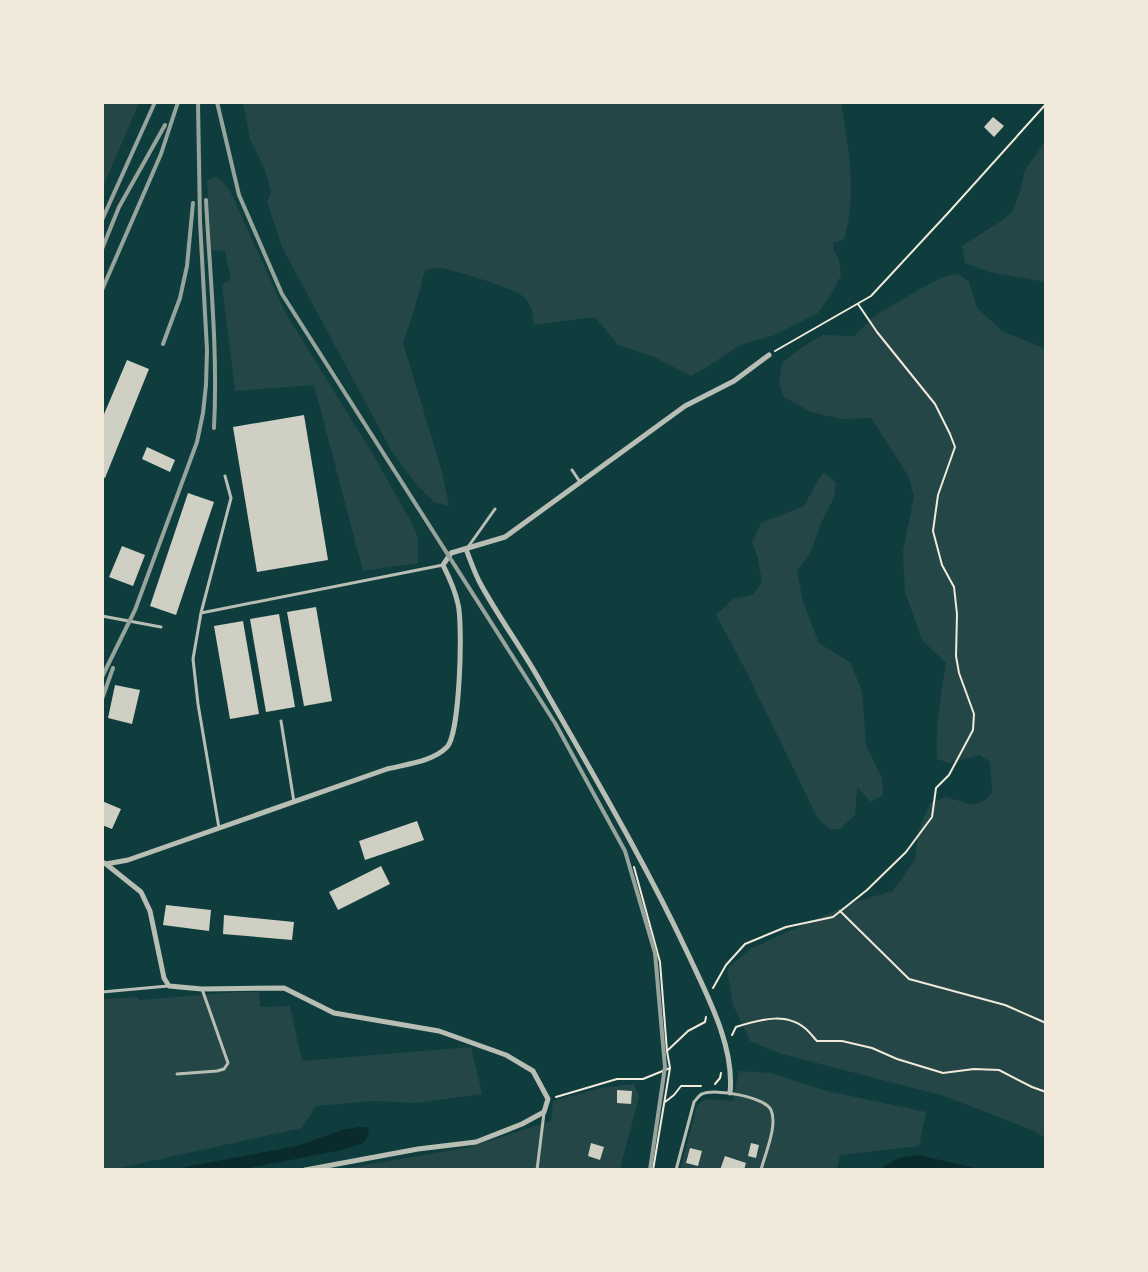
<svg xmlns="http://www.w3.org/2000/svg" width="1148" height="1272" viewBox="0 0 1148 1272" font-family="Roboto,sans-serif">
<style>
.green{fill:#244646}
.water{fill:#0a2a2b}
.building{fill:#cfcfc3}
.lines{fill:none;stroke-linecap:round;stroke-linejoin:round}
.path{stroke:#f1e9da;stroke-width:2}
.service{stroke:#b8beb3;stroke-width:3}
.minor{stroke:#b8beb3;stroke-width:5}
.rail{stroke:#97a49c;stroke-width:4}
</style>
<rect width="100%" height="100%" fill="#0f3d3e"/>
<path class="green" d="M103,102l36,1 -36,84 -1,-84z
M243,103h598c8,44 16,93 3,137l-11,3 1,8 5,8 2,16 -9,18 -14,20 -43,22 -35,10 -33,22 -16,9 -37,-19 -36,-12 -23,-28 -61,8c-1,-10 -2,-20 -10,-28 -8,-8 -71,-28 -84,-29 -5,-1 -10,1 -15,2l-11,41 -11,32 39,129 7,34 -15,-4 -17,-17 -25,-33 -110,-205 -15,-45 4,-10 -6,-22 -15,-31z
M1045,142v140l-56,-10 -24,-9 -3,-17 39,-25 11,-9 8,-20 5,-22z
M216,177l9,7 6,9 54,119 89,144 40,71 4,12v24l-55,8 -49,-186 -79,6 -13,-106 9,-6 -6,-28 -14,-1 -4,-70z
M959,274l10,8 8,26 25,23 43,18v789l-13,-8 -88,-34 -162,-42 -32,-13 -17,-36 -6,-36 23,-20 104,-47 39,-11 22,-32 3,-27 12,-29 16,-6 27,8 13,-5 6,-7 -2,-31 -10,-7 -31,8 -12,-4c-2,-33 4,-64 9,-96l-24,-23 -17,-48 -2,-41 11,-54 -5,-20 -38,-59 -30,1 -30,-7 -27,-15 -5,-14 3,-20 17,-14 24,-14 31,1 19,-19 45,-27 25,-13z
M824,472l12,11 -2,15 -12,23 -12,32 -13,18 6,31 16,41 32,20 11,29 4,53 16,33 1,17 -12,7 -14,-15 -2,28 -15,14h-10l-12,-10 -73,-150 -29,-54 17,-16 20,-4 9,-13 -4,-24 -6,-16 9,-19 43,-17 14,-26z
M236,992h23l1,15 30,-1 12,55 169,-14 11,47 -66,9 -43,-2 -57,5 -14,22 -187,41 -12,1v-171l34,-2 3,3z
M739,1071l31,2 57,18 99,21 -7,34 -79,9 -3,14 -157,1 17,-65 9,-6 27,2z
M634,1084l5,13 -19,72 -283,1 133,-23 81,-26 2,-20 48,-13z"/>
<path class="water" d="M360,1127h6l3,6 -5,10 -22,7 -98,19h-70l123,-23 45,-16z
M919,1155l60,14h-99l18,-11z"/>
<path class="building" d="M993,117l11,9 -10,11 -10,-10z
M127,360l22,9 -44,109 -3,-1v-58z
M304,415l24,145 -71,12 -24,-145z
M147,447l28,13 -5,12 -28,-13z
M188,493l26,9 -38,113 -26,-9z
M122,546l23,9 -12,31 -24,-9z
M316,607l16,94 -28,5 -17,-94z
M279,614l16,93 -29,5 -16,-93z
M243,621l16,93 -29,5 -16,-93z
M115,685l25,5 -8,34 -24,-6z
M102,801l19,8 -9,20 -10,-4z
M417,821l7,19 -59,20 -6,-19z
M381,866l9,18 -52,26 -9,-18z
M166,905l45,5 -2,21 -46,-6z
M224,915l70,7 -2,18 -69,-6z
M617,1090l15,1 -1,13 -14,-1z
M591,1143l13,4 -4,13 -12,-4z
M751,1143l8,2 -3,13 -8,-2z
M690,1148l12,3 -4,15 -12,-3z
M725,1156l21,7 -2,7h-24z"/>
<g class="lines">
<path class="path" d="M775,351l96,-55 77,-83 98,-109
M634,867l26,95 7,89
M840,911l69,68 96,26 41,18
M713,988l13,-23 19,-21 41,-17 47,-10 34,-27 39,-38 26,-35 4,-29 13,-13 24,-45 1,-16 -15,-41 -3,-17 1,-42 -3,-27 -12,-22 -9,-34 5,-36 17,-48 -5,-13 -15,-30 -58,-72 -19,-28
M732,1035l4,-8c25,-8 53,-16 73,5 3,3 5,6 8,9h25l30,7 25,11 46,14 31,-4 25,1 33,17 14,5
M670,1068l-3,-17 21,-20 17,-9 1,-5
M715,1084l5,-6 1,-5
M556,1097l61,-18h26l27,-11 -17,102
M665,1102l9,-7 7,-9h20"/>
<path class="service" d="M572,470l8,12
M468,547l27,-38
M201,613l242,-48
M102,616l59,11
M281,721l13,81
M219,828l-21,-124 -5,-45 8,-46 30,-115 -6,-22
M102,992l66,-6
M177,1074l40,-3 7,-2 4,-6 -26,-74
M537,1170l7,-57
M676,1170l18,-68c3,-3 5,-7 8,-8 13,-6 63,3 69,16 7,15 -6,44 -10,60"/>
<path class="minor" d="M466,549c4,11 8,22 13,32 18,34 42,66 61,100 51,90 104,179 148,273 19,41 47,93 42,139
M102,862l4,2 22,-4 259,-91c20,-5 45,-7 60,-22 13,-13 16,-123 11,-143 -3,-14 -9,-27 -15,-39l8,-12 54,-16 180,-131 49,-25 35,-26
M106,864l35,28 9,19 14,67 5,8 33,3 82,-1 50,25 105,18 67,24 27,16 15,28 -4,13 -22,12 -46,18 -58,7 -113,21"/>
<path class="rail" d="M217,102l22,93 43,99 273,429 70,128 30,102 10,114 -15,103
M206,200c4,76 12,151 8,228
M102,220l53,-118
M102,249l17,-42 46,-82
M102,290l59,-136 17,-52
M163,344l17,-46 7,-32 6,-63
M102,677l33,-67 62,-168 6,-29 3,-28 1,-35 -7,-129 -2,-119
M102,699l11,-31"/>
</g>
<rect width="1148" height="1272" fill="none" stroke="#f1e9da" stroke-width="208"/>
</svg>
